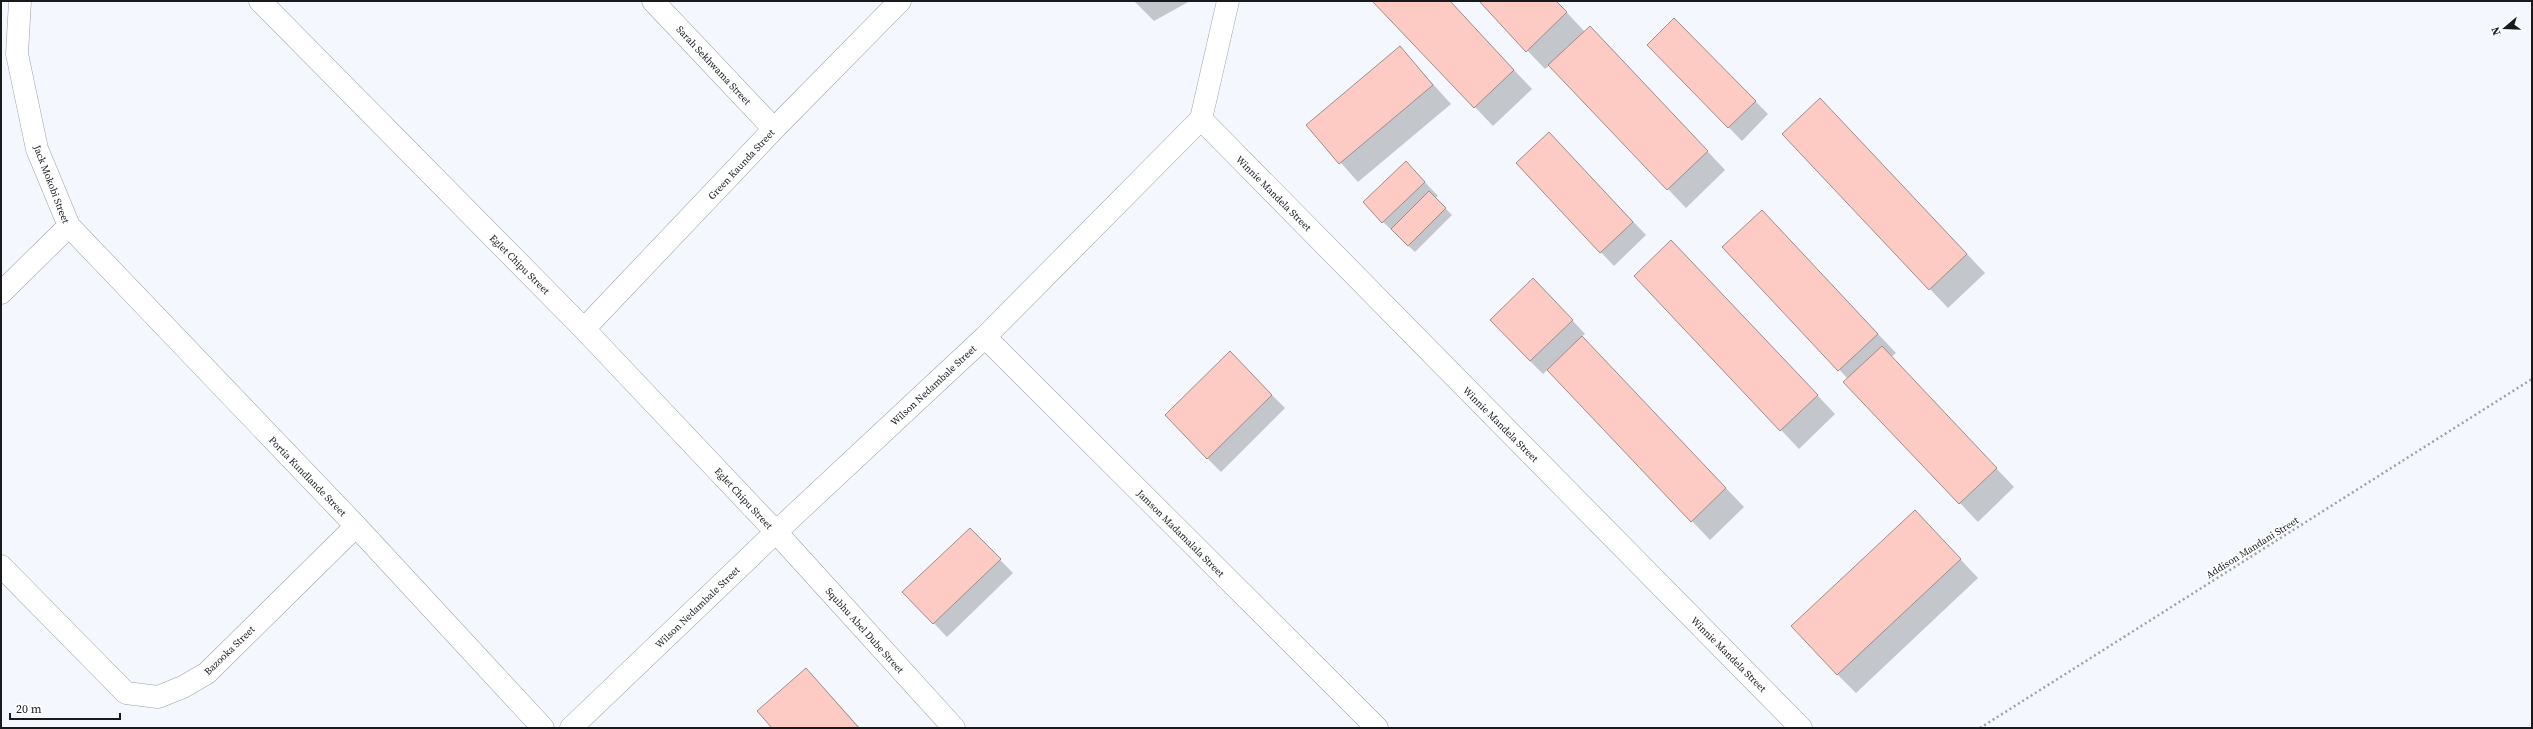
<svg xmlns="http://www.w3.org/2000/svg" width="2533" height="729" viewBox="0 0 2533 729" font-family="'Source Serif 4',serif">
<style>
.shadow{fill:#0003}
.building{fill:#fecac4;stroke:#9a8e8d}
.lines{fill:none;stroke-linecap:round;stroke-linejoin:round}
.minor-casing{stroke:#9aa1aa;stroke-width:23}
.path{stroke:#9da1a5;stroke-width:2.5;stroke-dasharray:2 3;stroke-linecap:butt}
.minor{stroke:#fff;stroke-width:22}
.labels{text-anchor:middle;stroke-width:3;stroke-linejoin:round;paint-order:stroke}
.street-label{font-size:10px;fill:#181a1d;stroke:#fff}
</style>
<rect width="100%" height="100%" fill="#f4f8fe"/>
<path class="shadow" d="M1134,1h56l-36,20z
M1374,1h75l83,88 -39,37z
M1480,1h76l29,31 23,13 117,125 -39,38 -136,-143 -5,4z
M1674,19l94,95 -26,27 -94,-96z
M1400,48l51,56 -93,78 -51,-57z
M1838,118l147,155 -37,35 -18,-19z
M1562,147l84,88 -32,31 -97,-102z
M1419,176l19,20 -3,2 17,17 -37,37 -32,-30z
M1780,230l116,123 -5,4 123,130 -36,35 -133,-140 3,-3 -124,-132z
M1690,260l145,154 -36,35 -164,-173z
M1546,292l39,42 -4,3 163,170 -34,33 -162,-171 -5,5 -13,-13z
M1243,366l42,42 -64,64 -14,-14z
M1915,511l63,67 -122,115 -19,-19z
M970,529l43,44 -66,64 -43,-45z
M806,670l18,18 36,40h-87z"/>
<path class="building" d="M1372,1h78l64,69 -40,38z
M1479,1h77l11,11 -41,40z
M1674,18l82,83 -28,27 -81,-83z
M1590,26l118,125 -41,39 -119,-125z
M1400,46l33,39 -94,79 -33,-39z
M1820,98l147,156 -38,36 -147,-156z
M1549,132l84,90 -33,31 -84,-90z
M1406,161l19,21 -43,41 -19,-21z
M1429,191l17,17 -38,38 -17,-17z
M1762,210l116,124 -40,37 -116,-124z
M1671,240l147,155 -38,36 -146,-155z
M1533,278l40,42 -43,41 -40,-41z
M1582,336l144,152 -35,34 -144,-152z
M1882,346l115,122 -38,36 -116,-122z
M1230,351l42,44 -65,64 -42,-44z
M1915,510l46,49 -124,116 -46,-49z
M970,528l31,31 -68,65 -31,-32z
M806,668l53,60h-87l-15,-17z"/>
<g class="lines">
<g class="minor-casing">
<path id="minor" d="M20,1l-3,53 20,95 32,77 287,300 187,202
M260,1l324,328 192,203 178,196
M653,1l121,128
M1201,119l600,609
M1,293l68,-67
M584,329l190,-200 126,-128
M985,337l392,391
M1,566l125,127 32,4 25,-10 24,-14 149,-147
M571,728l205,-196 209,-195 216,-218 27,-118"/>
</g>
<path class="path" d="M1980,728l552,-349"/>
<use href="#minor" class="minor"/>
</g>
<g class="labels">
<g class="street-label">
<text transform="translate(714 65) rotate(47)" y="4">Sarah Sekhwama Street</text>
<text transform="translate(741 164) rotate(-47)" y="4">Green Kaunda Street</text>
<text transform="translate(52 184) rotate(69)" y="4">Jack Mokobi Street</text>
<text transform="translate(1274 193) rotate(45)" y="4">Winnie Mandela Street</text>
<text transform="translate(520 264) rotate(45)" y="4">Eglet Chipu Street</text>
<text transform="translate(933 385) rotate(-43)" y="4">Wilson Nedambale Street</text>
<text transform="translate(1501 424) rotate(45)" y="4">Winnie Mandela Street</text>
<text transform="translate(308 476) rotate(46)" y="4">Portia Kundlande Street</text>
<text transform="translate(744 498) rotate(47)" y="4">Eglet Chipu Street</text>
<text transform="translate(1181 533) rotate(45)" y="4">Jamson Madamalala Street</text>
<text transform="translate(2252 547) rotate(-32)" y="4">Addison Mandani Street</text>
<text transform="translate(697 607) rotate(-44)" y="4">Wilson Nedambale Street</text>
<text transform="translate(865 630) rotate(48)" y="4">Squbhu Abel Dube Street</text>
<text transform="translate(229 650) rotate(-44)" y="4">Bazooka Street</text>
<text transform="translate(1729 654) rotate(45)" y="4">Winnie Mandela Street</text>
</g>
</g>
<rect width="2533" height="729" fill="none" stroke="#181a1d" stroke-width="4"/>
<g transform="translate(2505 28) rotate(251)" stroke="#ffffff" stroke-width="3" paint-order="stroke">
<path d="M0-3L7 15L0 10L-7 15Z" fill="#181a1d"/>
<text y="-6" font-size="11" font-weight="bold" text-anchor="middle" fill="#181a1d">N</text>
</g>
<path d="M10 713v6h110v-6" fill="none" stroke="#181a1d" stroke-width="2"/>
<text x="16" y="713" font-size="12" fill="#181a1d" stroke="#ffffff" stroke-width="3" paint-order="stroke">20 m</text>
</svg>
